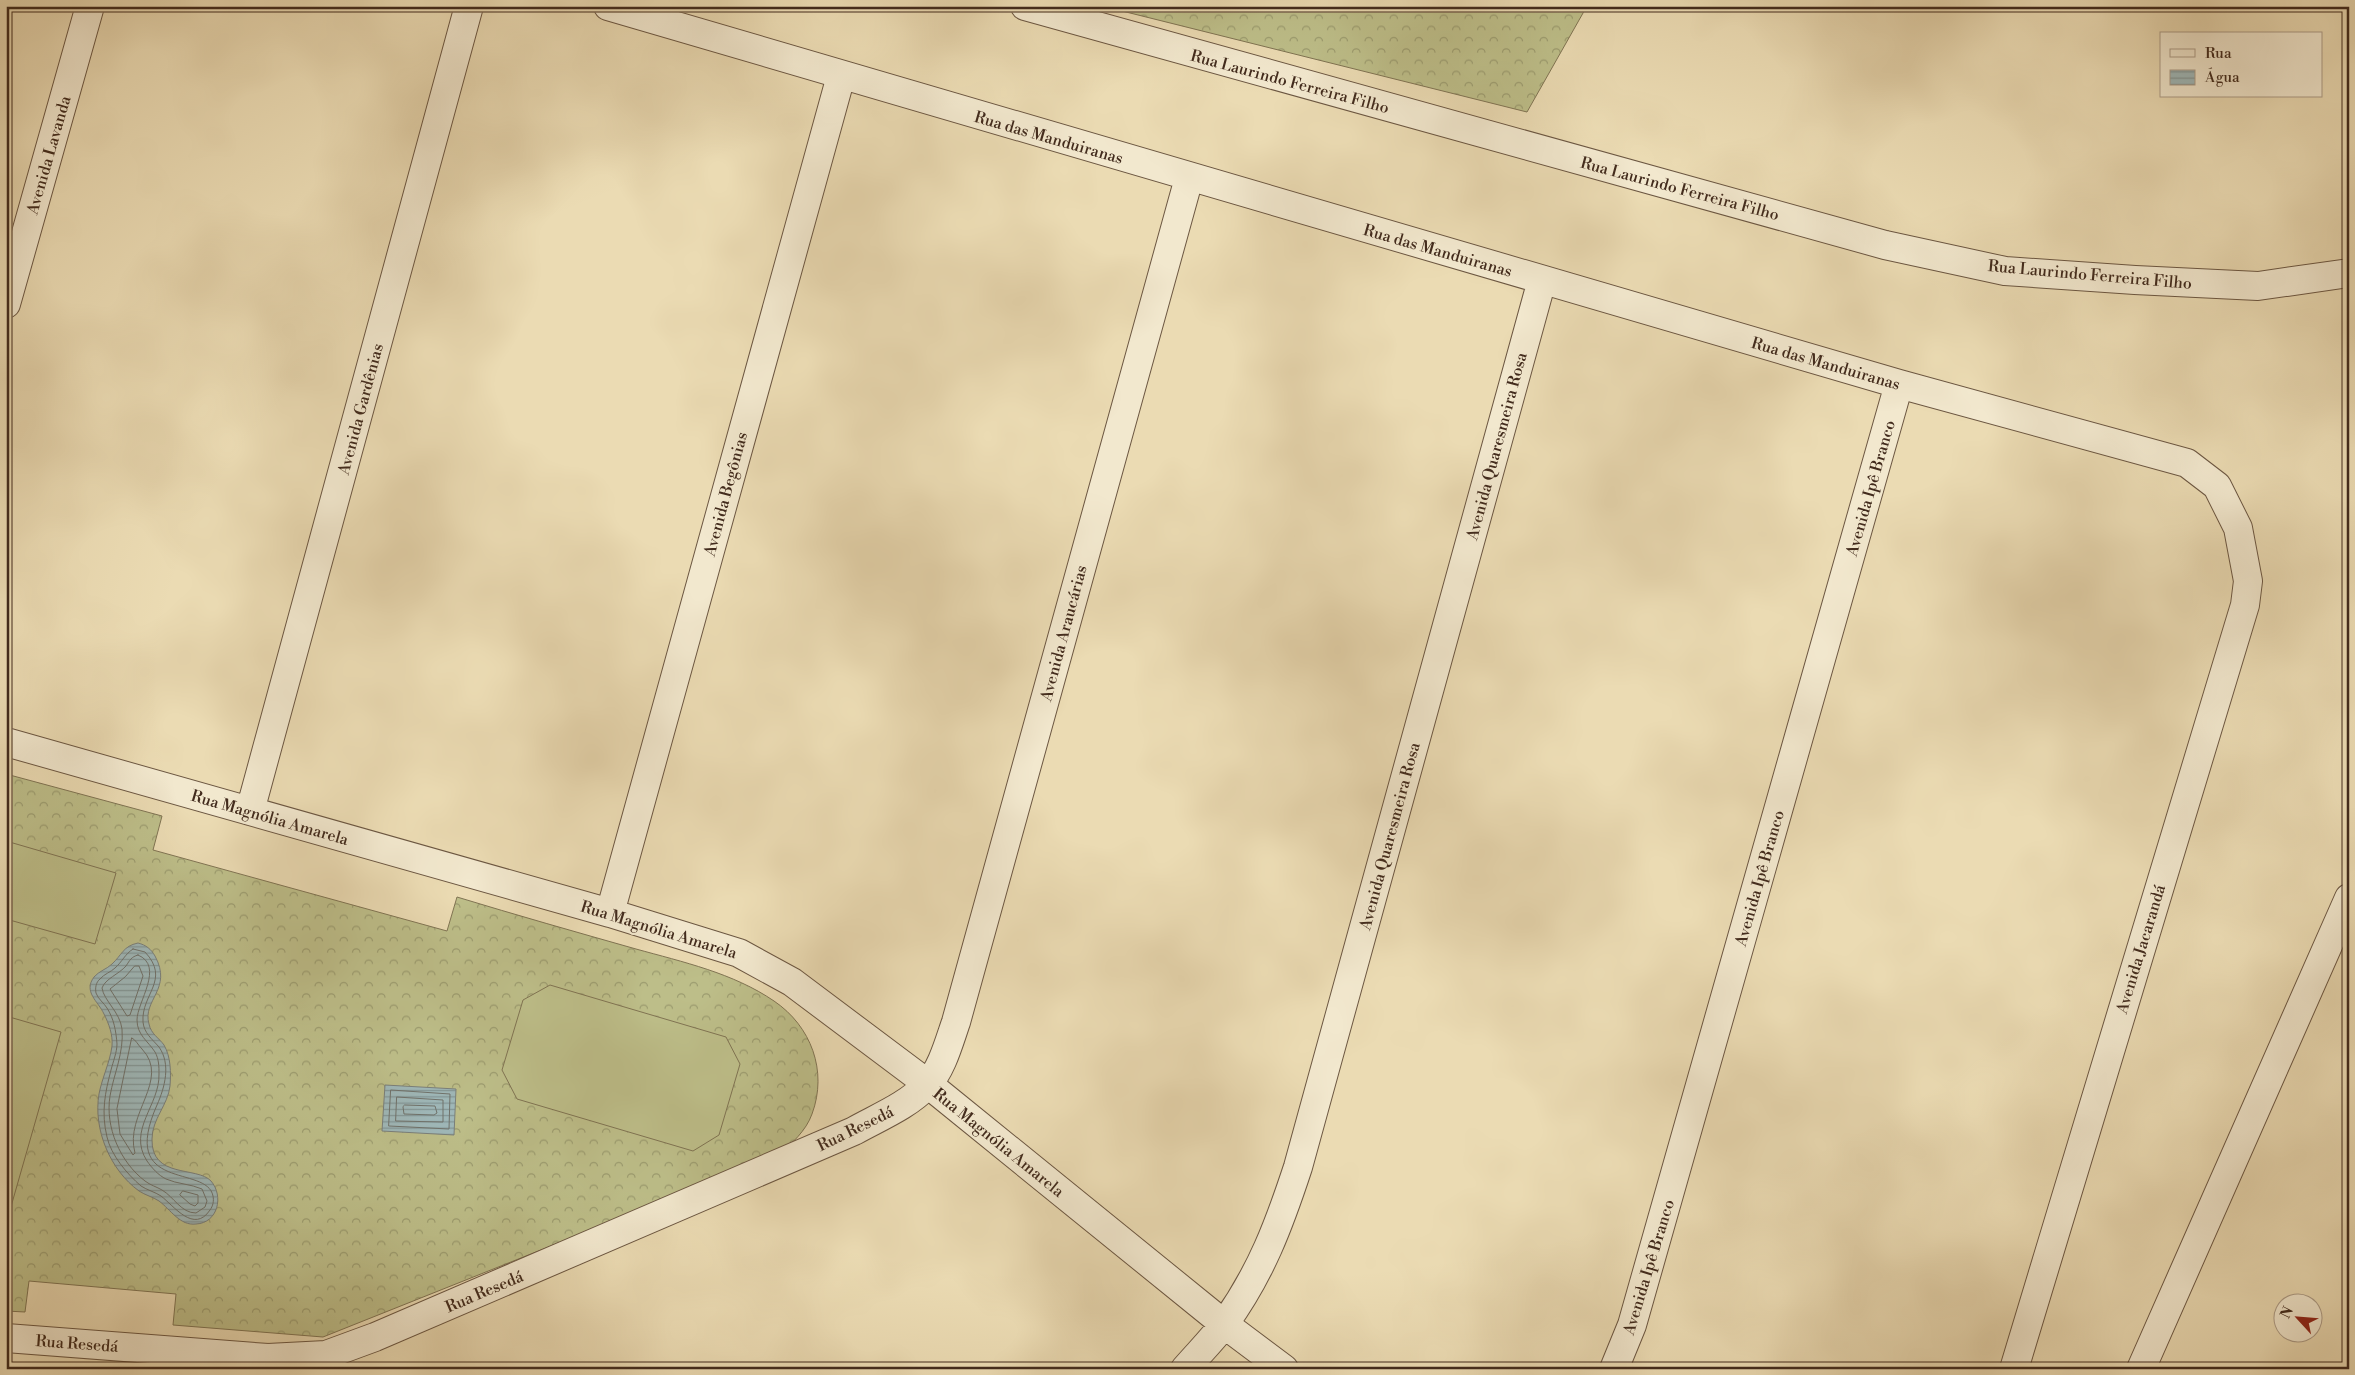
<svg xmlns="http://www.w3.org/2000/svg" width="2355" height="1375" viewBox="0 0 2355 1375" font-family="'Libre Bodoni',serif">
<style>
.forest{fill:url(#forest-crowns);stroke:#807453}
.pitch{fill:#bdbe89;stroke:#807453}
.water{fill:url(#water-rules);stroke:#7a807b}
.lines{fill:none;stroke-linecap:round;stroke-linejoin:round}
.shore{stroke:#70726b;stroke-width:1}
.street-casing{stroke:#6c5742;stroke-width:30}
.street{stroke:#f2e8ce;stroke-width:28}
.labels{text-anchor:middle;stroke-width:4;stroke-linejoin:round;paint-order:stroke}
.street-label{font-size:16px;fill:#422b1d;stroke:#f2e8ce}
</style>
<defs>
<pattern id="forest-crowns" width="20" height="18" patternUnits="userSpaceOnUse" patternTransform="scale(1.25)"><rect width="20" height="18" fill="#bdbe89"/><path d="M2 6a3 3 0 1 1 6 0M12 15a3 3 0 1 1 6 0" fill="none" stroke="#9b9b6f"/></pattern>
<pattern id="water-rules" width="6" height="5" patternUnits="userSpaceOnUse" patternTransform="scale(1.25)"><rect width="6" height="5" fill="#9fb8b9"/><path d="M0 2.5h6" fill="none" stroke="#839696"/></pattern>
</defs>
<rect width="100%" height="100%" fill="#ebdbb3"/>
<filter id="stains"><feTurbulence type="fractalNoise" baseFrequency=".004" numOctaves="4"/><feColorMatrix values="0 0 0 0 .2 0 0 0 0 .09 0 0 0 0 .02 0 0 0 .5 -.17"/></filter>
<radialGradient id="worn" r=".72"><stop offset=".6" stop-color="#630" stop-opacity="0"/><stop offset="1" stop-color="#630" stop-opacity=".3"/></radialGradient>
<path class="forest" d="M1102,6h485l-60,106z
M6,774l156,42 -9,34 294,81 10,-34c59,18 119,35 179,52 47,13 97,24 138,52 37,25 54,70 38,113 -6,17 -20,29 -33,41l-456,182 -150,-12 3,-31 -147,-13 -4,31 -19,-1z"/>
<path class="pitch" d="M6,841l110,32 -21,71 -89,-25z
M550,985l176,52 14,27 -21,71 -26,16 -176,-52 -15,-29 21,-70z
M6,1016l55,16 -55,192z"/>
<path class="water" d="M138,943c8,2 13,6 17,13 18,33 -13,44 -6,68 2,10 10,14 15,21 7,12 7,28 6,41 -2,19 -18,33 -18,53 -1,40 45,27 59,42 13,15 7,42 -15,43 -16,2 -25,-14 -37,-23 -6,-4 -14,-6 -20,-10 -29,-21 -46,-62 -40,-97 3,-16 11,-32 13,-48 1,-11 -3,-22 -8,-32 -6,-13 -21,-22 -10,-37 5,-6 13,-8 18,-13 10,-9 11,-18 26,-21z
M385,1085l71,4 -2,46 -72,-4z"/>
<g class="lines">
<path class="shore" d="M133,949l12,3c26,28 -4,42 -2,70 1,11 9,17 16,25 12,17 6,40 -2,58 -39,88 50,59 56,91 1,5 0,10 -3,14 -16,24 -36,-4 -49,-14 -6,-4 -14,-6 -20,-10 -14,-12 -30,-31 -34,-49 -6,-25 -2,-44 4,-67 2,-8 6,-18 6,-26 -1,-13 -3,-25 -10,-36 -3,-5 -9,-9 -11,-15 -1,-5 0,-11 4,-14 4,-5 11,-7 15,-11 7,-6 10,-14 18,-19z
M138,955c27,11 -1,47 -1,65 0,15 11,21 18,32 4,7 4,15 4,22 1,31 -32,56 -12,87 5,7 11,14 19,18 11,5 25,5 36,10l5,12 -2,6 -9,6c-15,0 -22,-16 -34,-23 -5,-3 -12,-5 -17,-9 -25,-19 -40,-54 -35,-85 4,-23 14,-43 12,-67 -2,-17 -18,-28 -20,-41 3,-9 17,-14 24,-22 4,-6 5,-9 12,-11z
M135,966h4l4,10 -13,39 -3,1 -17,-27 15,-12z
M132,1038c4,2 6,7 10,11 29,31 -18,65 -7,104l-2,2 -13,-21 -3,-25z
M391,1090l59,4 -1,35 -60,-3z
M397,1097l46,3v22l-47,-1z
M405,1105l30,1 2,7 -3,2 -30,-1 -1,-7z
M183,1191l15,4v8l-3,3 -5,-2 -10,-9z"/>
<g class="street-casing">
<path id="street" d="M608,6l1291,378 288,79 30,23 21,42 10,53 -3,24 -231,764
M1025,6l860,239 120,26 130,9 123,6 91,-13
M6,304l84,-298
M6,742l604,171 129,40 53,29 136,102 296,240 60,45
M250,811l219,-805
M610,913l231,-837
M6,1338l262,20 58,-3 49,-18 479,-206c25,-14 53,-25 73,-46 15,-16 22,-43 29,-63l233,-844
M1185,1369c13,-15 28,-30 40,-46 36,-50 54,-98 73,-156l244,-887
M1614,1369l18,-44 267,-941
M2141,1369l208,-471"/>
</g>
<use href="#street" class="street"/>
</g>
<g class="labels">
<g class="street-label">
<text transform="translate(1290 81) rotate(15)" y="6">Rua Laurindo Ferreira Filho</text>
<text transform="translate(1049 137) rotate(16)" y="6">Rua das Manduiranas</text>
<text transform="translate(48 155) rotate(-74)" y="6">Avenida Lavanda</text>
<text transform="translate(1680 188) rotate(15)" y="6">Rua Laurindo Ferreira Filho</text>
<text transform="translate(1438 250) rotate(16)" y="6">Rua das Manduiranas</text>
<text transform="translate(2090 274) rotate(5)" y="6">Rua Laurindo Ferreira Filho</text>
<text transform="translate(1826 363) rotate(16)" y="6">Rua das Manduiranas</text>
<text transform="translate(360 409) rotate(-75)" y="6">Avenida Gardênias</text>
<text transform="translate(1496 446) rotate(-75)" y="6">Avenida Quaresmeira Rosa</text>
<text transform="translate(1870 488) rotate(-74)" y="6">Avenida Ipê Branco</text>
<text transform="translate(725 494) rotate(-75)" y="6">Avenida Begônias</text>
<text transform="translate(1063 633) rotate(-75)" y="6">Avenida Araucárias</text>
<text transform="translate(270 817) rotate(16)" y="6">Rua Magnólia Amarela</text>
<text transform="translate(1389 836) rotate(-75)" y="6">Avenida Quaresmeira Rosa</text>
<text transform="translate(1759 878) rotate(-74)" y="6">Avenida Ipê Branco</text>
<text transform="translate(659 929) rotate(17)" y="6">Rua Magnólia Amarela</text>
<text transform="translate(2140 949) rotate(-73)" y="6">Avenida Jacarandá</text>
<text transform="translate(855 1128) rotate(-26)" y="6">Rua Resedá</text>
<text transform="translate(999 1142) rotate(39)" y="6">Rua Magnólia Amarela</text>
<text transform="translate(1648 1267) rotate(-73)" y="6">Avenida Ipê Branco</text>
<text transform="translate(484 1291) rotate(-23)" y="6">Rua Resedá</text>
<text transform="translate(77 1343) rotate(4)" y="6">Rua Resedá</text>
</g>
</g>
<rect width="2355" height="1375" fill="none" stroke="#ebdbb3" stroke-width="25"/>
<rect x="8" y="8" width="2340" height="1360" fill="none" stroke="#422b1d" stroke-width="2.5"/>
<rect x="12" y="12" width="2330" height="1350" fill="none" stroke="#422b1d"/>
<rect x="2160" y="32" width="162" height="65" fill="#f2e8ce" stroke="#ac9c87"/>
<rect x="2170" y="49" width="25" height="8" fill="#f2e8ce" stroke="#ac9c87"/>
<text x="2205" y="58" font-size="15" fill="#422b1d">Rua</text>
<rect x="2170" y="70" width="25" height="15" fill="url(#water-rules)" stroke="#ac9c87"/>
<text x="2205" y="82" font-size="15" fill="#422b1d">Água</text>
<g transform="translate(2298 1318) rotate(296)"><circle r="24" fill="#f2e8ce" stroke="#ac9c87"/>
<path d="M0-4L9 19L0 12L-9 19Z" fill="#8f2418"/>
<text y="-8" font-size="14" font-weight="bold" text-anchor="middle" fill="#422b1d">N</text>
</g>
<rect width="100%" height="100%" filter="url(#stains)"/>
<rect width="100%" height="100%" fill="url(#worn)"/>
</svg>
